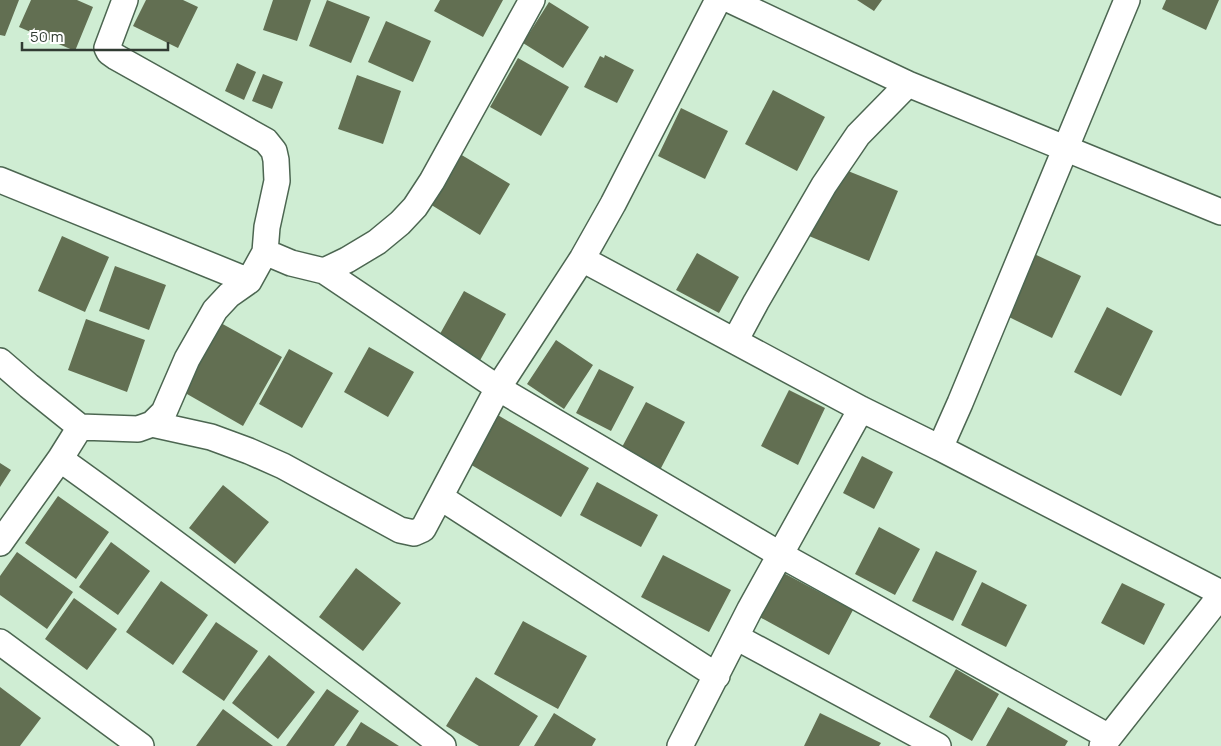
<svg xmlns="http://www.w3.org/2000/svg" width="1221" height="746" viewBox="0 0 1221 746" font-family="Manrope,sans-serif">
<style>
.building{fill:#626f52}
.lines{fill:none;stroke-linecap:round;stroke-linejoin:round}
.minor-casing{stroke:#4c6651;stroke-width:28}
.minor{stroke:#fff;stroke-width:25}
</style>
<rect width="100%" height="100%" fill="#cfedd3"/>
<path class="building" d="M0,0h19l-14,36 -5,-1z
M31,0h46l16,7 -18,44 -56,-24z
M146,0h37l15,7 -20,41 -45,-22z
M273,0h38l-14,41 -34,-11z
M327,0l43,17 -19,46 -42,-17z
M440,0h63l-20,37 -49,-26z
M857,0h25l-8,11z
M1166,0h53l-13,30 -44,-21z
M549,2l40,25 -26,41 -40,-25z
M386,21l45,20 -18,41 -45,-20z
M605,55l29,15 -17,33 -33,-16 16,-31 4,2z
M518,58l51,29 -28,49 -51,-29z
M237,63l19,9 -12,28 -19,-9z
M263,74l20,8 -11,27 -20,-8z
M357,75l44,16 -18,53 -45,-15z
M773,90l52,27 -28,54 -52,-27z
M681,108l47,23 -23,48 -47,-23z
M455,151l55,33 -30,51 -55,-34z
M838,167l60,24 -29,70 -60,-25z
M62,236l47,21 -24,55 -47,-21z
M1030,252l51,24 -29,62 -45,-22z
M697,253l42,24 -20,36 -43,-23z
M115,266l51,19 -17,45 -50,-19z
M464,291l42,23 -28,50 -42,-23z
M1107,307l46,24 -32,65 -47,-24z
M86,319l59,21 -18,52 -59,-22z
M219,322l63,35 -39,69 -63,-36z
M556,340l37,25 -29,44 -37,-25z
M369,347l45,25 -26,45 -44,-25z
M289,349l44,24 -31,55 -43,-24z
M599,369l35,18 -23,44 -35,-18z
M789,390l36,18 -27,57 -37,-19z
M646,402l39,20 -25,48 -39,-21z
M496,414l93,54 -28,49 -93,-54z
M862,456l31,16 -19,37 -31,-16z
M0,463l11,7 -11,17z
M597,482l61,33 -17,32 -61,-32z
M223,485l46,37 -34,42 -46,-36z
M58,496l51,36 -33,47 -51,-36z
M879,527l41,22 -25,46 -40,-21z
M111,542l39,29 -32,44 -39,-28z
M936,551l41,20 -24,50 -41,-20z
M17,552l56,40 -26,37 -47,-34v-19z
M663,555l68,35 -22,42 -68,-35z
M356,568l45,35 -38,48 -44,-34z
M778,570l75,40 -24,45 -75,-41z
M161,581l47,34 -35,50 -47,-33z
M982,582l45,23 -21,42 -45,-22z
M1122,583l43,21 -21,41 -43,-22z
M74,598l43,31 -30,41 -42,-31z
M523,621l64,35 -29,53 -64,-35z
M216,622l42,29 -34,50 -42,-29z
M269,655l46,37 -37,47 -46,-36z
M956,669l43,25 -27,47 -43,-24z
M476,677l62,39 -19,30h-40l-33,-20z
M0,687l41,31 -21,28h-20z
M327,689l32,22 -25,35h-48z
M1008,707l60,34 -3,5h-79z
M223,709l50,37h-77z
M554,713l42,26 -4,7h-58z
M820,713l61,30 -2,3h-75z
M361,722l38,24h-53z"/>
<g class="lines">
<g class="minor-casing">
<path id="minor" d="M730,0l178,84 313,128
M1127,0l-167,403 -20,45 281,145
M0,180l249,101
M265,252l26,11 33,8 23,-11 30,-18 23,-19 15,-16 17,-26 100,-181
M582,259l279,150 79,39
M324,271l174,117 283,167 328,182
M735,341l21,-39 68,-117 34,-50 50,-51
M0,361l29,25 51,41 58,2 14,-5 12,-12 23,-53 28,-49 14,-15 20,-14 16,-29 2,-25 10,-46 -1,-21 -2,-9 -8,-10 -150,-84 -7,-5 -2,-4 18,-48
M152,424l59,13 38,14 34,15 117,64 14,3 9,-4 17,-32 277,179
M60,459c130,93 256,190 383,287
M440,497l58,-109 84,-129 31,-55 105,-204
M0,543l60,-84 20,-32
M736,637l202,109
M0,642l141,104
M680,746l70,-137 111,-200
M1102,746l119,-151"/>
</g>
<use href="#minor" class="minor"/>
</g>
<path d="M22 42v8h146v-8" fill="none" stroke="#303b32" stroke-width="2.5"/>
<text x="30" y="42" font-size="15" fill="#303b32" stroke="#ffffff" stroke-width="4" paint-order="stroke">50 m</text>
</svg>
